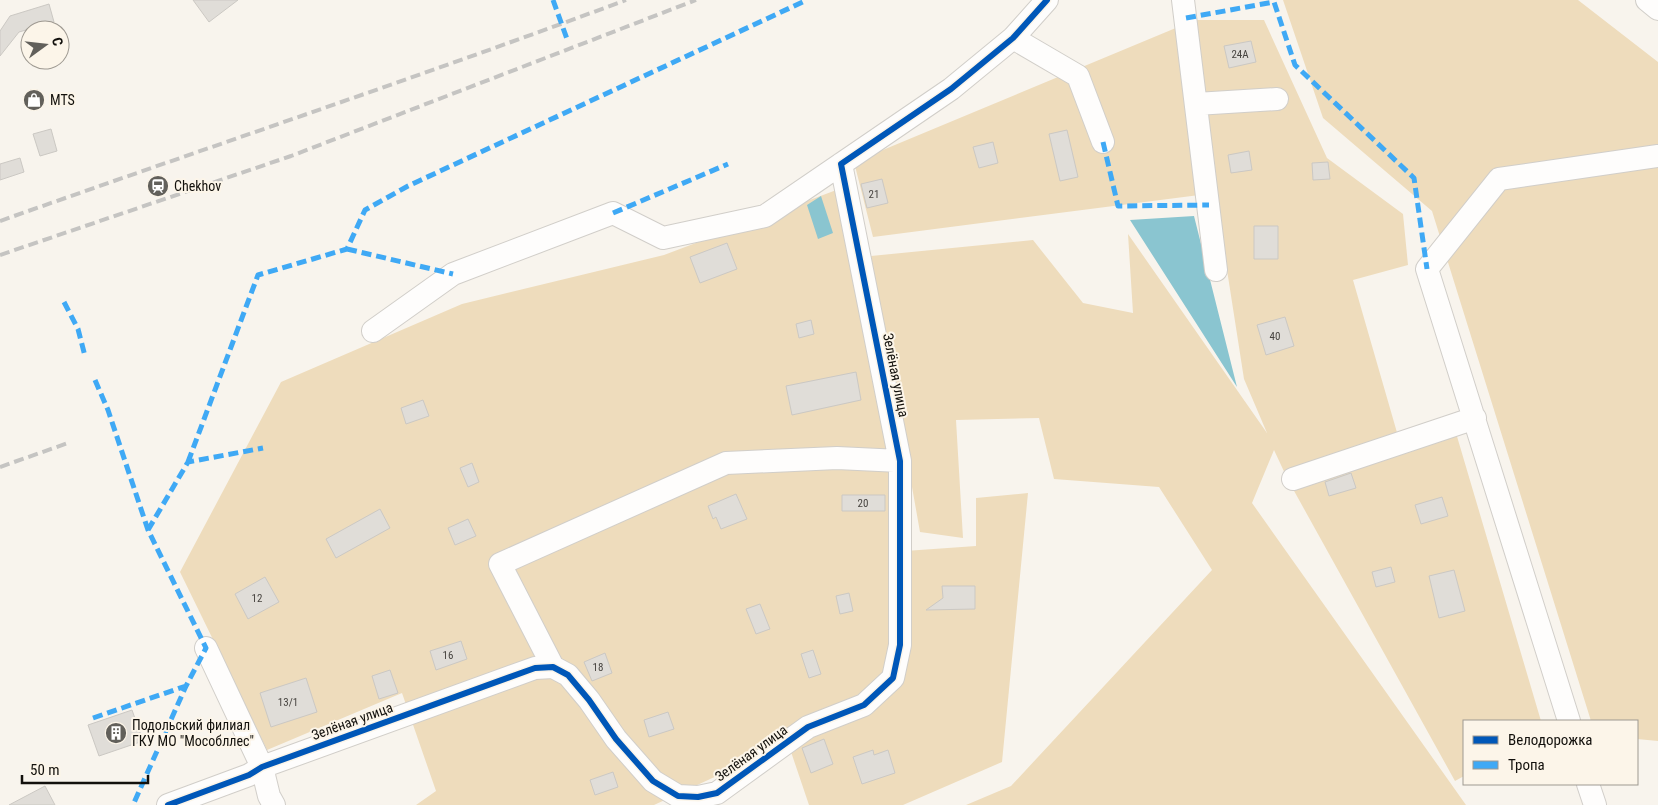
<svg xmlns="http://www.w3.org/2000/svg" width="1658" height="805" viewBox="0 0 1658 805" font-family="'Roboto Condensed',sans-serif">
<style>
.green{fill:#eedcbc}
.water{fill:#8ac5d0}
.building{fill:#e0ddd8;stroke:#cbc8c3}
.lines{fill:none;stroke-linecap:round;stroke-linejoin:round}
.minor-casing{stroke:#d1cec9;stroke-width:24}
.minor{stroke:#fefdfc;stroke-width:22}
.rail{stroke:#c5c4c2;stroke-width:4;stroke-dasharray:10 5;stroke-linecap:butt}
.quiet{stroke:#3fa9f5;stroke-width:5;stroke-dasharray:10 5;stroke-linecap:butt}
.cycleway-casing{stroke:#fcf5e9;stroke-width:9}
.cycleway{stroke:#0057b8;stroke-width:6}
.labels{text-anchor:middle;stroke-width:4;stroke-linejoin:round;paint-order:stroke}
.number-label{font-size:11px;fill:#46433f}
.poi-label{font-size:14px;fill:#12100c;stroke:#fcf5e9;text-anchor:start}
.street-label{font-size:14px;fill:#12100c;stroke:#fcf5e9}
</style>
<rect width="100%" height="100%" fill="#f8f4ed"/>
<path class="green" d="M1283,0h295l80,62v679l-21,-2v-18h-46l-159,-510 -109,-93z
M1195,20h69l63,138 76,56 5,51 -55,15 45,156 58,-3 85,288h-77v55l-9,5 -167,-301 -14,-30 -22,53 214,302h-500l45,-19 201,-216 -53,-83 -105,-8 -15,-61 -83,2 7,118 -43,-6 -49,-276 162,-16 50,63 50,10 -5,-79 139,199 -23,-54 -29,-186 -342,44 -19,-75z
M839,189l52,286v77l85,-6v-48l52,-5 -26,269 -99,43h-94l-21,-62 -134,62h-238l20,-14 -34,-98 -135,57 -87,-178 101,-190 181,-78 202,-49z"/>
<path class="water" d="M821,196l12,37 -15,6 -11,-34z
M1194,216l43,171 -107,-167z"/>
<path class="building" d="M193,0h45l-29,22z
M49,4l5,18 -35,10 -19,24v-25l10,-15z
M1251,41l5,21 -27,6 -5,-22z
M51,129l6,22 -17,5 -7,-22z
M1067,130l11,47 -18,4 -11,-47z
M993,142l5,21 -19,5 -6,-21z
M1249,151l3,19 -21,3 -3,-18z
M20,158l4,14 -24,8v-16z
M1328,162l2,17 -17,1 -1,-17z
M882,179l6,24 -21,5 -6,-24z
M1254,226h24v33h-24z
M727,243l10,26 -37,14 -10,-26z
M1285,317l9,29 -28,9 -9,-30z
M811,320l3,14 -15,4 -3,-14z
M856,372l5,28 -69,15 -6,-29z
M423,400l6,16 -23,8 -5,-16z
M472,463l7,19 -11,5 -8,-19z
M1351,473l5,15 -27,8 -4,-14z
M736,494l11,25 -26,10 -5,-12 -3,2 -5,-13z
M842,495h43v16h-43z
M1442,497l6,19 -27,8 -6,-19z
M380,509l10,19 -54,30 -10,-19z
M468,519l8,17 -21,9 -7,-17z
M1391,567l4,15 -19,5 -4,-15z
M1454,570l11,41 -26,7 -10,-42z
M265,577l14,25 -31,17 -13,-25z
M942,586h33v23l-49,1 17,-12z
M849,593l4,18 -13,3 -4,-18z
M760,604l10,25 -14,5 -10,-25z
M461,641l6,18 -31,11 -6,-19z
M813,650l8,24 -12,4 -8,-24z
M605,653l7,20 -20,8 -8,-19z
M390,670l8,23 -19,6 -7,-23z
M306,678l11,34 -46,15 -11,-34z
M132,710l11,31 -44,15 -11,-31z
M668,712l6,17 -25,8 -5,-17z
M824,739l9,25 -22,9 -9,-25z
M873,750l1,5 14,-5 7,23 -33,11 -9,-27z
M613,772l5,15 -23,8 -5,-15z
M45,786l10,19h-46z"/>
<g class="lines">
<g class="minor-casing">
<path id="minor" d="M1183,0l33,270
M1647,0l11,9
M1013,38l65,38 25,66
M1196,104l81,-5
M373,331l80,-57 160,-61 50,25 102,-22 186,-127 62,-51 34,-38
M1293,479l182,-61
M206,648l56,119 7,29 5,9
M553,667l-53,-103 226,-101 111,-5 63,3
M1569,721l-142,-452 72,-90 159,-23
M1588,784l7,21
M168,805l81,-30 13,-8 273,-99 18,-1 15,8 21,25 27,39 37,42 25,15 20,1 19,-4 91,-66 56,-22 29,-27 7,-33v-184l-59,-297"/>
</g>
<use href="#minor" class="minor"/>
<path class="rail" d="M0,221c209,-74 419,-144 626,-221
M0,255l291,-99 405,-156
M0,467l68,-24"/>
<path class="quiet" d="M553,0l14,39
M1186,18l88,-16 21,63 119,113 13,91
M1103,142l15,64 91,-1
M613,213l115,-49
M347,249l106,25
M64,302l14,27 7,27
M95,380l13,30 40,120 58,118 -20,38 -53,119
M188,462l70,-187 89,-26 18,-39 43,-24 399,-186
M148,530l40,-68 75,-14
M93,718l93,-32"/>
<g class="cycleway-casing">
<path id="cycleway" d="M168,805l81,-30 13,-8 273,-99 18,-1 15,8 21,25 27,39 37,42 25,15 20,1 19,-4 91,-66 56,-22 29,-27 7,-33v-184l-59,-297 110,-75 62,-51 34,-38"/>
</g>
<use href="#cycleway" class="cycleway"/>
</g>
<defs>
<g id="shop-disc" transform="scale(1.125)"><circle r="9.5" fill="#62605b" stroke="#fcf5e9"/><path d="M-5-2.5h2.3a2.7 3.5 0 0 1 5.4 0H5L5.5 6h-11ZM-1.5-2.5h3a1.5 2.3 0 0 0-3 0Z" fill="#fff"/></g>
<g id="station-disc" transform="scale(1.125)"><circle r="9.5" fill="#62605b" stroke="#fcf5e9"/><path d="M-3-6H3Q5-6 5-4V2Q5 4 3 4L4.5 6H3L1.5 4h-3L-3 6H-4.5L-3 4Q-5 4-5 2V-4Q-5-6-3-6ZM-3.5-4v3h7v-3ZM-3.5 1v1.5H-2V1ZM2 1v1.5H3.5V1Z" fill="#fff"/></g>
<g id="building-disc" transform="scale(1.125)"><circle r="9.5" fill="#62605b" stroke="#fcf5e9"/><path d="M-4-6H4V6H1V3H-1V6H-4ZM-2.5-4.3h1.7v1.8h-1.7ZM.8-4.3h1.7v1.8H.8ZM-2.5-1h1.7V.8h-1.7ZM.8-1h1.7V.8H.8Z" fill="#fff"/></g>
</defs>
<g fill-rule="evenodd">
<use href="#shop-disc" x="34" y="100"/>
<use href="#station-disc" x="158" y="186"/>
<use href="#building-disc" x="116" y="733"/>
</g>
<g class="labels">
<g class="number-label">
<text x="1240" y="58">24А</text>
<text x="874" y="198">21</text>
<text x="1275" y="340">40</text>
<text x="863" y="507">20</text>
<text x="257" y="602">12</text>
<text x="448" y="659">16</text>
<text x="598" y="671">18</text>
<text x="288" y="706">13/1</text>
</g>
<g class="poi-label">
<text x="50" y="105">MTS</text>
<text x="174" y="191">Chekhov</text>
<text x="132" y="730">Подольский филиал<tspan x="132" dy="16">ГКУ МО "Мособллес"</tspan></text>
</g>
<g class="street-label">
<text transform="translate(896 375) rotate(79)" y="5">Зелёная улица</text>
<text transform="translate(352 721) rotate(-20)" y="5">Зелёная улица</text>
<text transform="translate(751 753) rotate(-36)" y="5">Зелёная улица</text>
</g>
</g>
<rect x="1463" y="720" width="175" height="65" fill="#fcf5e9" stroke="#9e9991"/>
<rect x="1473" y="736" width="25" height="8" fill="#0057b8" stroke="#9e9991"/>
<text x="1508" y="745" font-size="15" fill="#12100c">Велодорожка</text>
<rect x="1473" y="761" width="25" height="8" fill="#3fa9f5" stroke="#9e9991"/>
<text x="1508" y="770" font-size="15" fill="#12100c">Тропа</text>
<g transform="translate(45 45) rotate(75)"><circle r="24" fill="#fcf5e9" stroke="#9e9991"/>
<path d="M0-4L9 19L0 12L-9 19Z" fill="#62605b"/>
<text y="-8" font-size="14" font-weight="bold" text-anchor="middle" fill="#12100c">С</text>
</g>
<path d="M22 775v8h126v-8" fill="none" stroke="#12100c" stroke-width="2.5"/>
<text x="30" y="775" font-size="15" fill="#12100c" stroke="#fcf5e9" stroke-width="4" paint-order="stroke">50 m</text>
</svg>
